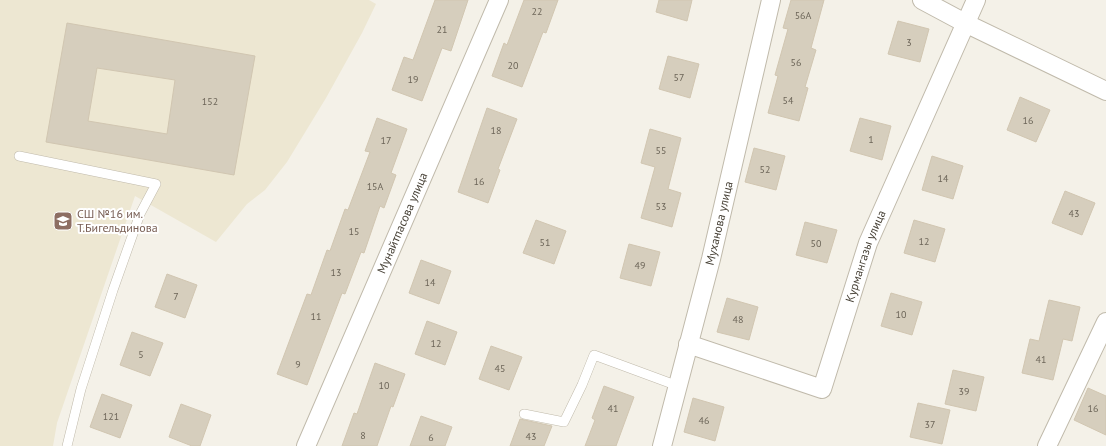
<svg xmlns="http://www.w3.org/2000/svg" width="1106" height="446" viewBox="0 0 1106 446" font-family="'PT Sans',sans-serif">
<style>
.education{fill:#ede7d2}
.building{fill:#d6cebd;stroke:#d1c6b1;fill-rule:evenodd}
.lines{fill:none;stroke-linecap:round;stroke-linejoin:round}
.service-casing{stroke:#c0baab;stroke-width:10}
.minor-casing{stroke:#c0baab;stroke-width:20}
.service{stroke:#fff;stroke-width:9}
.minor{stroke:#fff;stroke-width:18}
.labels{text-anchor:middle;stroke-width:4;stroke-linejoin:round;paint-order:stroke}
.number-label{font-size:10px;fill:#6c6558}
.education-label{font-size:12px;fill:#785e54;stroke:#fff;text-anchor:start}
.street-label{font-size:12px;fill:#484237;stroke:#fff}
</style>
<rect width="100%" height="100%" fill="#f4f1e8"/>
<path class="education" d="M0,0h369l7,4 -14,29 -36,65 -39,64 -22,28 -18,14 -31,38 -81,-46 -78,227 -4,23h-53z"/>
<path class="building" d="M435,0h33l-17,51 -9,-3 -20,53 -30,-11 12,-33 9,3z
M524,0h34l-12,33 -3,-1 -21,55 -30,-11 12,-33 3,2z
M659,0h33l-5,21 -31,-9z
M791,0h33l-13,48 5,2 -11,37 3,1 -9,33 -31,-8 10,-37 -3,-1 13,-46 -5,-1z
M898,21l31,8 -9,33 -32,-8z
M67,23l188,33 -21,119 -188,-33zM97,68l78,12 -8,54 -79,-13z
M668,56l31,8 -9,34 -31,-9z
M1020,97l30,13 -14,32 -29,-12z
M487,108l30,11 -19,50 2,1 -12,33 -30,-11z
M377,118l30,11 -16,44 5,2 -12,33 -4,-2 -16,47 -3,-1 -16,42 -3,-1 -35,92 -30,-11 30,-80 4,1 16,-45 3,1 15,-42 3,1 22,-58 -5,-1z
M860,118l31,8 -9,34 -32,-9z
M650,129l31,9 -13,51 13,4 -9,34 -31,-9 14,-51 -14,-4z
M754,148l31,8 -9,34 -31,-8z
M932,156l31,10 -10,33 -31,-9z
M1065,191l30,12 -13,32 -30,-12z
M536,220l30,11 -12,33 -31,-11z
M914,220l31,9 -10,33 -31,-9z
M805,222l32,8 -10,33 -31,-8z
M629,244l31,8 -9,34 -31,-8z
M421,260l30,11 -12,33 -30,-11z
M167,274l30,11 -12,33 -30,-11z
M891,293l31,9 -10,33 -31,-9z
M727,298l31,9 -9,33 -32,-8z
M1049,300l31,7 -8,34 -9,-2 -10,41 -31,-7 8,-34 9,2z
M427,321l30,11 -12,33 -30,-11z
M132,332l31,11 -13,33 -30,-11z
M491,346l31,11 -13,33 -30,-11z
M375,363l30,11 -12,33 -2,-1 -14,40h-35l12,-33 3,1z
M953,370l31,7 -8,34 -31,-7z
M604,386l30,11 -18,49h-31l10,-26 -3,-2z
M1088,388l18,8v39l-32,-15z
M102,394l30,11 -12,33 -30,-11z
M693,398l31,9 -9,34 -31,-9z
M918,403l32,7 -8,34 -32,-7z
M181,404l30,11 -11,31h-8l-23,-9z
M421,416l31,11 -7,19h-35z
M520,419l32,7 -8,20h-34z"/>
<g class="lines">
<g class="service-casing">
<path id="service" d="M19,156l137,28 -16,30 -27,76 -32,99 -14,57
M524,414l40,8 18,-37 12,-30 84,31"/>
</g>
<g class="minor-casing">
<g id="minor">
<path d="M922,0l43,23 141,68"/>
<path id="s1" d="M688,344l134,45 46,-146 108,-243"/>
<path id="s2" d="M306,446l193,-446"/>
<path id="s3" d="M662,446l49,-187 60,-259"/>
<path d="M1047,446l59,-124"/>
</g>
</g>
<use href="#service" class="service"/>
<use href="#minor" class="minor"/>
</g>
<defs>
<g id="school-square" transform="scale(1)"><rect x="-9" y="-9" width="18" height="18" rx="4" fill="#8d6e63" stroke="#fff"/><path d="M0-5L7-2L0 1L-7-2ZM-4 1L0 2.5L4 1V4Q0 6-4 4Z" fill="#fff"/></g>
</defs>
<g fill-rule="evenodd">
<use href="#school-square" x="63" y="221"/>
</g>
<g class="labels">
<g class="number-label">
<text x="537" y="15">22</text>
<text x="803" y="19">56А</text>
<text x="442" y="33">21</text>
<text x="909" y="46">3</text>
<text x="796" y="66">56</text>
<text x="513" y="69">20</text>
<text x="679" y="81">57</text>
<text x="413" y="83">19</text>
<text x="788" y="104">54</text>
<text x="210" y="105">152</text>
<text x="1028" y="124">16</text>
<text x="496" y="134">18</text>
<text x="871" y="143">1</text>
<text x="386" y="144">17</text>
<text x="661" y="154">55</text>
<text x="765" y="173">52</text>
<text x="943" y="182">14</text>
<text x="479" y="185">16</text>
<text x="375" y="190">15А</text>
<text x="661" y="210">53</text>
<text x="1074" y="217">43</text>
<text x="354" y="235">15</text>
<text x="924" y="245">12</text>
<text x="545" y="246">51</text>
<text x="816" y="247">50</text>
<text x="640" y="269">49</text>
<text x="336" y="276">13</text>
<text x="430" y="286">14</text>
<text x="176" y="300">7</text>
<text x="901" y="318">10</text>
<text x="316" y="320">11</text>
<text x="738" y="323">48</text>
<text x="436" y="347">12</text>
<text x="141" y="358">5</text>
<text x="1041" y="363">41</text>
<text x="298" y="368">9</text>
<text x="500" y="372">45</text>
<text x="384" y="389">10</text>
<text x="964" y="395">39</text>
<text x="613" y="412">41</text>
<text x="1093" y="412">16</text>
<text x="111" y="420">121</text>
<text x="704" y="424">46</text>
<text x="930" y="428">37</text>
<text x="363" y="439">8</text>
<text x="531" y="440">43</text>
<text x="431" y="441">6</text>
</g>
<g class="education-label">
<text x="77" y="218">СШ №16 им.<tspan x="77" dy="14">Т.Бигельдинова</tspan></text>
</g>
<g class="street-label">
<text dy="4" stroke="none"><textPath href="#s2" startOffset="243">Мунайтпасова улица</textPath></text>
<text dy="4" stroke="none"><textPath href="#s3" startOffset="230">Муханова улица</textPath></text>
<text dy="4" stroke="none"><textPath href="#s1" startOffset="281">Курмангазы улица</textPath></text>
</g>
</g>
</svg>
